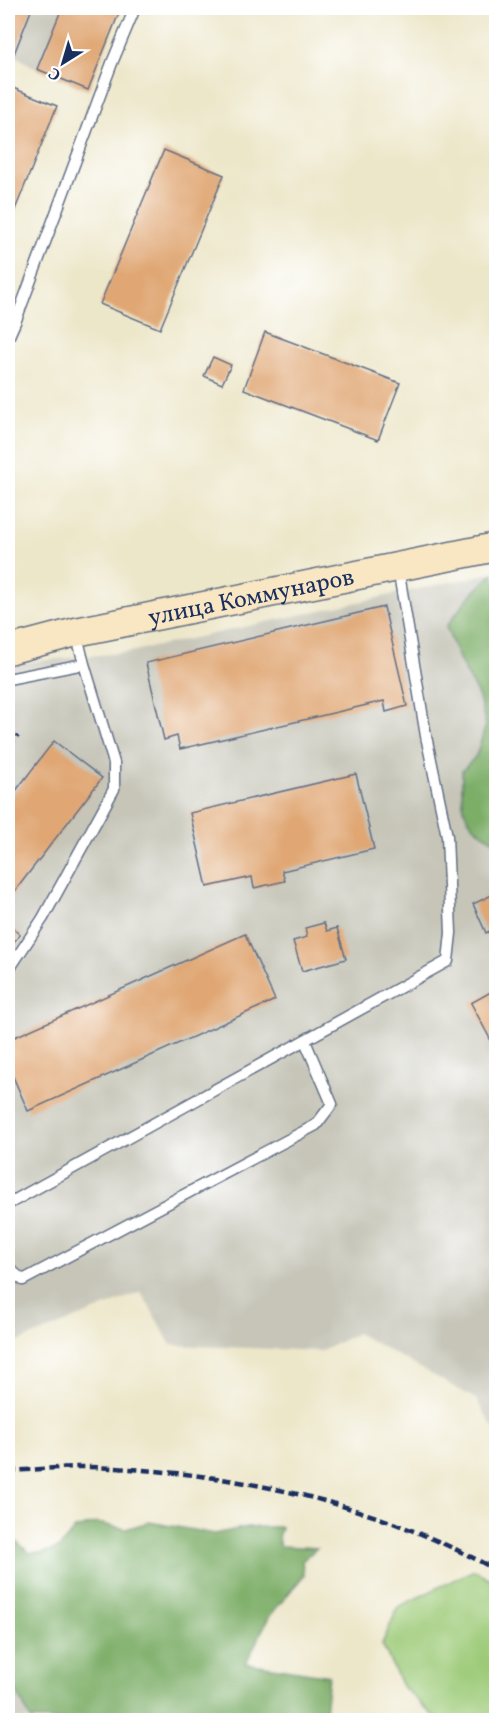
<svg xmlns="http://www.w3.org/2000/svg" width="504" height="1728" viewBox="0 0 504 1728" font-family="Vollkorn,serif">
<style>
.industrial{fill:#c6c5b8}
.green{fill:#9cca77;stroke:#5c7c6a;stroke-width:1.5}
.forest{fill:#7dae68;stroke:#4c6e63;stroke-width:1.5}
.building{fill:#e0a775}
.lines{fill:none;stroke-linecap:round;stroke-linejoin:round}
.lane-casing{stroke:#646f84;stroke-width:13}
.secondary-casing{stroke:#646f84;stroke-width:31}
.lane{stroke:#fff;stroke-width:10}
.secondary{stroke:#f9e7c3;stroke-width:28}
.rail{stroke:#1b2f5e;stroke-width:4.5;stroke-dasharray:9 4.5;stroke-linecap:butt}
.labels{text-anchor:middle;stroke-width:5;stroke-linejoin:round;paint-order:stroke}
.street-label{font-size:24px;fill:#1b2f5e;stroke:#fff}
</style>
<rect width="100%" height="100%" fill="#fff"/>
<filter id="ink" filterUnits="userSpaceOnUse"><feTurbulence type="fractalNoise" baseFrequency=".0167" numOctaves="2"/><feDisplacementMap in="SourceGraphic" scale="12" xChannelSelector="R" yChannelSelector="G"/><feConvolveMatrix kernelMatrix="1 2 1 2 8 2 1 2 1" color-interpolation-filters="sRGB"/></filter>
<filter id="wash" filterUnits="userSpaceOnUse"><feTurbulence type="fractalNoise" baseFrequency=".008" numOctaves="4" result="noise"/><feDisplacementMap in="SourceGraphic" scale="24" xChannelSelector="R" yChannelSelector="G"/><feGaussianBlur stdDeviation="1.35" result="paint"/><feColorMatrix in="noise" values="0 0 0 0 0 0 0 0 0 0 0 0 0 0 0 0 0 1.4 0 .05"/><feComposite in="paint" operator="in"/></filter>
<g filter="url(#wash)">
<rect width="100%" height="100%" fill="#ede7ca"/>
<path class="industrial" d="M8,8h113l-33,82 -51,-21 -29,-18z
M496,572v861l-20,-34 -119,-66 -35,18 -151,-6 -30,-53 -133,54v-682l122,-12z
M8,1657l8,33 15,30h-23z"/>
<path class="green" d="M474,1570l22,12v138h-58l-36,-34 -20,-42 16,-37z"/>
<path class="forest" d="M493,573l3,13v256c-36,-20 -34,-34 -34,-71l14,-15 10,-31 -7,-28 -19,-36 -14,-34 21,-28z
M149,1522l66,12 32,-7h34l-3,10 2,9 37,2 -15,13 2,14 -35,42 -23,46 83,13 -5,44h-293l-15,-30 -8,-33v-122l22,18h12l17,-5 16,-19 22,-6 29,6z"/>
<g id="blocks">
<path class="building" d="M8,8h24l-18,46 -6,-3z
M62,8h59l-33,82 -51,-21z
M8,86l49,20 -49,121z
M164,150l60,25 -64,154 -60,-25z
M265,332l135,51 -22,57 -134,-51z
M213,357l18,8 -9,19 -18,-8z
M384,607l23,99 -21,6 -2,-11 -204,48 -3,-13 -13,4 -18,-77z
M54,741l48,37 -94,122v-99z
M356,774l18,75 -92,22 3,10 -31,7 -2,-11 -45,10 -17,-74z
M496,893v35l-10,5 -13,-29z
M8,923l12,12 -12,13z
M324,923l3,8 10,-3 9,31 -44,12 -9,-30 14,-4 -2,-9z
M245,934l30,66 -247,111 -20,-46v-25z
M496,989v61l-25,-47z"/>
</g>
</g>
<g filter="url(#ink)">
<use href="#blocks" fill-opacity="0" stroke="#646f84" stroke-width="1.5"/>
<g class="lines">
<g class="lane-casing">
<path id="lane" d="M8,338l8,-18 96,-257 23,-55
M8,679l76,-15
M8,971l35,-53 71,-129v-26l-30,-99 -8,-32
M8,1204l440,-243 3,-28 -4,-97 -21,-100 -28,-168
M8,1268l15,12 293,-155 16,-21 -27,-63"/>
</g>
<g class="secondary-casing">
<g id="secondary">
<path id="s1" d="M8,650l68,-18 420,-85"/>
</g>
</g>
<use href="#lane" class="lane"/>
<use href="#secondary" class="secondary"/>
<path class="rail" d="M8,747l10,-11
M8,1471c22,-1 45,-3 68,-4 36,0 73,3 109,7 109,13 215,43 311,96"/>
</g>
</g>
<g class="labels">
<g class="street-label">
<text dy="8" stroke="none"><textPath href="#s1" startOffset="249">улица Коммунаров</textPath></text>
</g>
</g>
<rect width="504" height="1728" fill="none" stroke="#fff" stroke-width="30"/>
<g transform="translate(63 63) rotate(217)" stroke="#ffffff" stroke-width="4.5" paint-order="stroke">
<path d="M0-4.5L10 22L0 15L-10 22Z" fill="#1b2f5e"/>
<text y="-9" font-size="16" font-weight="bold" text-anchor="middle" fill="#1b2f5e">С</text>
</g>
</svg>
